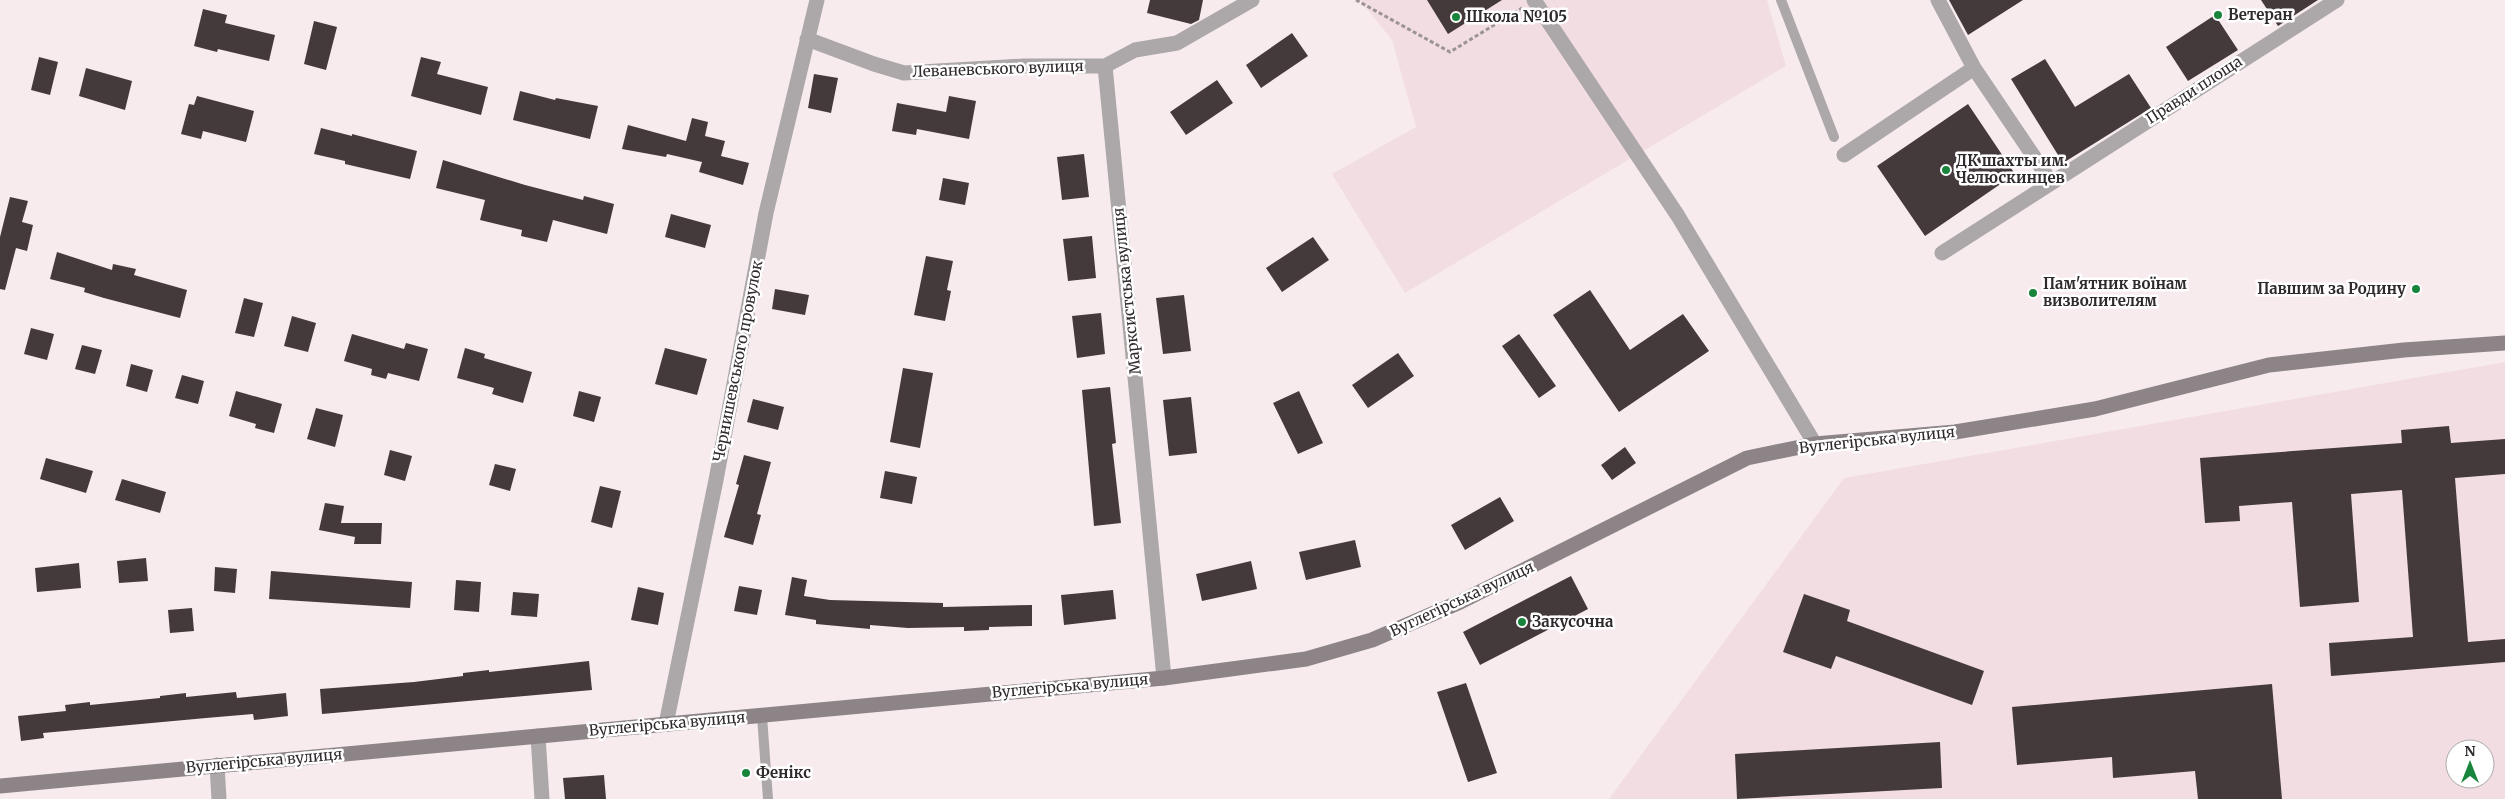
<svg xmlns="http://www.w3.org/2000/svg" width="2505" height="799" viewBox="0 0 2505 799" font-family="Merriweather,serif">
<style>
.built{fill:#f2dde2;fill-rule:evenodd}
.building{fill:#443a3c}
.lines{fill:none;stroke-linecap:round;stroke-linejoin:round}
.path{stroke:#9b9395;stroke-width:3;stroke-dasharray:4 2.5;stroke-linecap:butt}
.lane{stroke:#aca7a8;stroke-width:10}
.street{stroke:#aca7a8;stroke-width:15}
.secondary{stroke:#8c8486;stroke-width:15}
.poi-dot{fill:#19843b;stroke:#fff;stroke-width:2}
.labels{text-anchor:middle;stroke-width:5;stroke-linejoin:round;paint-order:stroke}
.poi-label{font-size:15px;font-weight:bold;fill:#2f2a2b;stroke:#fff;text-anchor:start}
.street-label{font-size:15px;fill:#2f2a2b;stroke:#fff}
</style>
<rect width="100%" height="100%" fill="#f7ebee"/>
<path class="built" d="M1360,0h407l19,66 -381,227 -73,-119 84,-47 -24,-87z
M2505,362v437h-896l235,-321zM2455,749h30v30h-30z"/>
<path class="building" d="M1150,0h53l-4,20 -8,4 -44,-11z
M1427,0h75l-54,34z
M1949,0h74l-55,35z
M2261,0h57l-40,26z
M203,9l24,6 -2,8 50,12 -6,26 -51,-12 -1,3 -23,-6z
M2215,15l23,35 -50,31 -22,-34z
M314,21l23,6 -11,43 -22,-6z
M1292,33l16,23 -47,32 -15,-23z
M39,57l19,5 -8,33 -19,-5z
M421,57l20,5 -4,12 51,13 -7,28 -70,-19z
M2045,59l30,48 54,-33 22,34 -88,55 -52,-84z
M86,68l46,13 -7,29 -46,-14z
M814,74l24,4 -7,35 -23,-5z
M1217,80l16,23 -47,32 -16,-23z
M520,91l35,9 1,-2 42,8 -8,33 -77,-19z
M197,96l57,15 -8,31 -43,-11 -2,8 -20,-5 8,-30 5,1z
M949,96l27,5 -7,38 -52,-10 -1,6 -24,-4 5,-28 49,9z
M1968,104l47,70 -90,62 -48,-70z
M692,118l16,4 -3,14 20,5 -4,15 28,7 -6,22 -44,-13 3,-10 -35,-8 -1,3 -44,-8 6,-24 58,16z
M321,128l31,8v-2l65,17 -7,28 -65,-15v-3l-31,-7z
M1084,154l5,43 -27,3 -5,-43z
M443,160l82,25 58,15 1,-4 30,8 -7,30 -54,-14 -6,22 -26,-6 1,-6 -42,-10 5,-20 -49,-12z
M943,178l26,5 -4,22 -26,-5z
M10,197l18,4 -6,21 11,3 -6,26 -11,-3 -11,42 -5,-1v-52z
M671,214l40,11 -6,23 -40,-11z
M1092,236l4,42 -28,3 -5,-42z
M1313,237l16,23 -47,32 -16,-24z
M57,252l55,18 1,-6 23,5 -2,6 53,15 -7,28 -76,-20 -20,-6 1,-4 -35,-9z
M926,256l27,5 -6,29 4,1 -6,30 -31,-6z
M775,289l34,6 -4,20 -33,-6z
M1590,290l40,60 53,-36 26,37 -90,61 -66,-97z
M1184,295l7,56 -28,3 -7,-56z
M244,298l19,5 -9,34 -19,-4z
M1101,313l4,41 -28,4 -5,-42z
M292,316l24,7 -8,29 -24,-6z
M31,328l23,6 -7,26 -23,-6z
M352,334l52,15 2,-6 22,6 -9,32 -31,-8 -2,6 -15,-4 1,-6 -28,-8z
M1519,334l37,52 -17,12 -37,-52z
M82,345l20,5 -7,24 -20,-5z
M465,348l20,6 -1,4 48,14 -9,31 -31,-9 2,-6 -37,-10z
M665,348l42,11 -10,36 -42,-11z
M1398,353l16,23 -46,32 -16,-23z
M131,364l22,6 -6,22 -21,-6z
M903,368l30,5 -13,75 -30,-6z
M182,375l22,6 -6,23 -23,-6z
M1110,387l6,56 -4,1 9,79 -27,3 -12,-136z
M236,391l46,13 -8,29 -19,-5 1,-4 -27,-8z
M579,391l22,6 -7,25 -21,-6z
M1299,391l24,52 -25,11 -25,-51z
M1191,397l6,56 -28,3 -6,-56z
M753,399l31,8 -6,23 -31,-8z
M316,408l27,7 -8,32 -28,-8z
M2449,426l2,17 54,-4v35l-50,4 13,164 37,-3v23l-174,14 -2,-33 84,-6 -11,-147 -51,4 8,108 -59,5 -8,-105 -53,4 1,15 -35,2 -5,-65 202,-15 -1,-13z
M1625,447l11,16 -24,17 -11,-15z
M390,450l22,6 -7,25 -21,-6z
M744,455l27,7 -14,52 4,1 -8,30 -29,-8 15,-52 -3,-1z
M46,458l47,13 -7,22 -46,-14z
M495,464l21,5 -6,22 -21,-6z
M885,471l32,6 -5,27 -32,-6z
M122,479l44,13 -6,21 -45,-13z
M600,486l21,5 -9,37 -21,-6z
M1500,497l14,24 -49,29 -14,-25z
M325,503l19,3 -3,17h41l-1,21h-27l1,-7 -36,-7z
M1355,540l6,27 -55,13 -7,-28z
M146,558l2,23 -29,2 -2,-22z
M1251,561l6,28 -55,12 -6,-27z
M79,563l2,25 -44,4 -2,-24z
M215,567l22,2 -2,24 -21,-2z
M271,571l141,11 -2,26 -141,-9z
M1571,576l17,33 -108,56 -17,-33z
M792,577l15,3 -3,16 26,4 113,3v4l89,-2v21l-43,1v3l-25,1v-4l-56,1 -38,-3v4l-54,-5v-4l-31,-5z
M456,580l25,2 -2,30 -25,-2z
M739,586l23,4 -5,25 -23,-4z
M638,587l26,6 -6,32 -27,-5z
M1113,590l3,29 -52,6 -3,-30z
M513,592l26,2 -2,23 -26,-2z
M1804,594l46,16 -3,11 137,50 -12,34 -136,-49 -5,13 -48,-17z
M192,608l2,23 -24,2 -2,-23z
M589,661l3,29 -270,24 -2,-25 94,-7 49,-6v-3l26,-3v2z
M1466,683l31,90 -29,9 -31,-90z
M2272,684l10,115h-84l-3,-28 -82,7 -1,-21 -95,8 -5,-58z
M236,692l1,6 49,-5 2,23 -34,4 -1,-6 -47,4 -163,15 1,5 -23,3 -3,-25 48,-5 -1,-6 25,-3v3l70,-7v-2l26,-3v4z
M1940,742l2,46 -205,11 -2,-45z
M604,775l2,24h-41l-2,-21z"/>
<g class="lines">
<path class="path" d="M1356,0l94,52 72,-44"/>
<path class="lane" d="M1781,0l53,137
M762,716l6,83"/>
<path class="street" d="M1534,0l144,216 137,228
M1938,0l36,68 77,114
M807,39l67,25 30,9 120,-7h81
M1105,66l59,612
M1105,66l30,-16 42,-7 75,-43
M1844,155l130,-87
M1942,253l395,-253
M666,724l50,-244 50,-267 51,-213
M538,736l4,63
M217,765l2,34"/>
<path class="secondary" d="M0,786l1164,-108 142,-19 66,-19 88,-38 287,-144 68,-14 140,-12 140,-23 174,-44 135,-15 101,-7"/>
</g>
<g class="poi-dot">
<circle cx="2218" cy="15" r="5"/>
<circle cx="1456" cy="17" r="5"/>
<circle cx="1946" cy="170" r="5"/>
<circle cx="2416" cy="289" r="5"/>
<circle cx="2033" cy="293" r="5"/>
<circle cx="1522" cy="622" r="5"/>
<circle cx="746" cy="773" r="5"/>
</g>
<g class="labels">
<g class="poi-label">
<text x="2228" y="20">Ветеран</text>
<text x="1466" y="22">Школа №105</text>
<text x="1956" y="166">ДК шахты им.<tspan x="1956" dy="17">Челюскинцев</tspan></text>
<text x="2043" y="289">Пам'ятник воїнам<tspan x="2043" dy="17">визволителям</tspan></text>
<text x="2406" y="294" text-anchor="end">Павшим за Родину</text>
<text x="1532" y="627">Закусочна</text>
<text x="756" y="778">Фенікс</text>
</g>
<g class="street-label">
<text transform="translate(998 69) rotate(-2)" y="5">Леваневського вулиця</text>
<text transform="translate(2194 90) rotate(-33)" y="5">Правди площа</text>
<text transform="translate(1127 291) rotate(-96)" y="5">Марксистська вулиця</text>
<text transform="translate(738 361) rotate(-79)" y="5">Чернишевського провулок</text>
<text transform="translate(1877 440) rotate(-6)" y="5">Вуглегірська вулиця</text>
<text transform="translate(1462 599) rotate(-25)" y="5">Вуглегірська вулиця</text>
<text transform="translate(1070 686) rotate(-5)" y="5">Вуглегірська вулиця</text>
<text transform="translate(667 724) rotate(-5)" y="5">Вуглегірська вулиця</text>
<text transform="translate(264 761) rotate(-5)" y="5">Вуглегірська вулиця</text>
</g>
</g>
<g transform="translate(2470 764)"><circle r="24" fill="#ffffff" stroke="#acaaaa"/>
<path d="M0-4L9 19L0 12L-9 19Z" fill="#19843b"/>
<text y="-8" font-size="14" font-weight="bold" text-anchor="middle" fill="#2f2a2b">N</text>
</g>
</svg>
